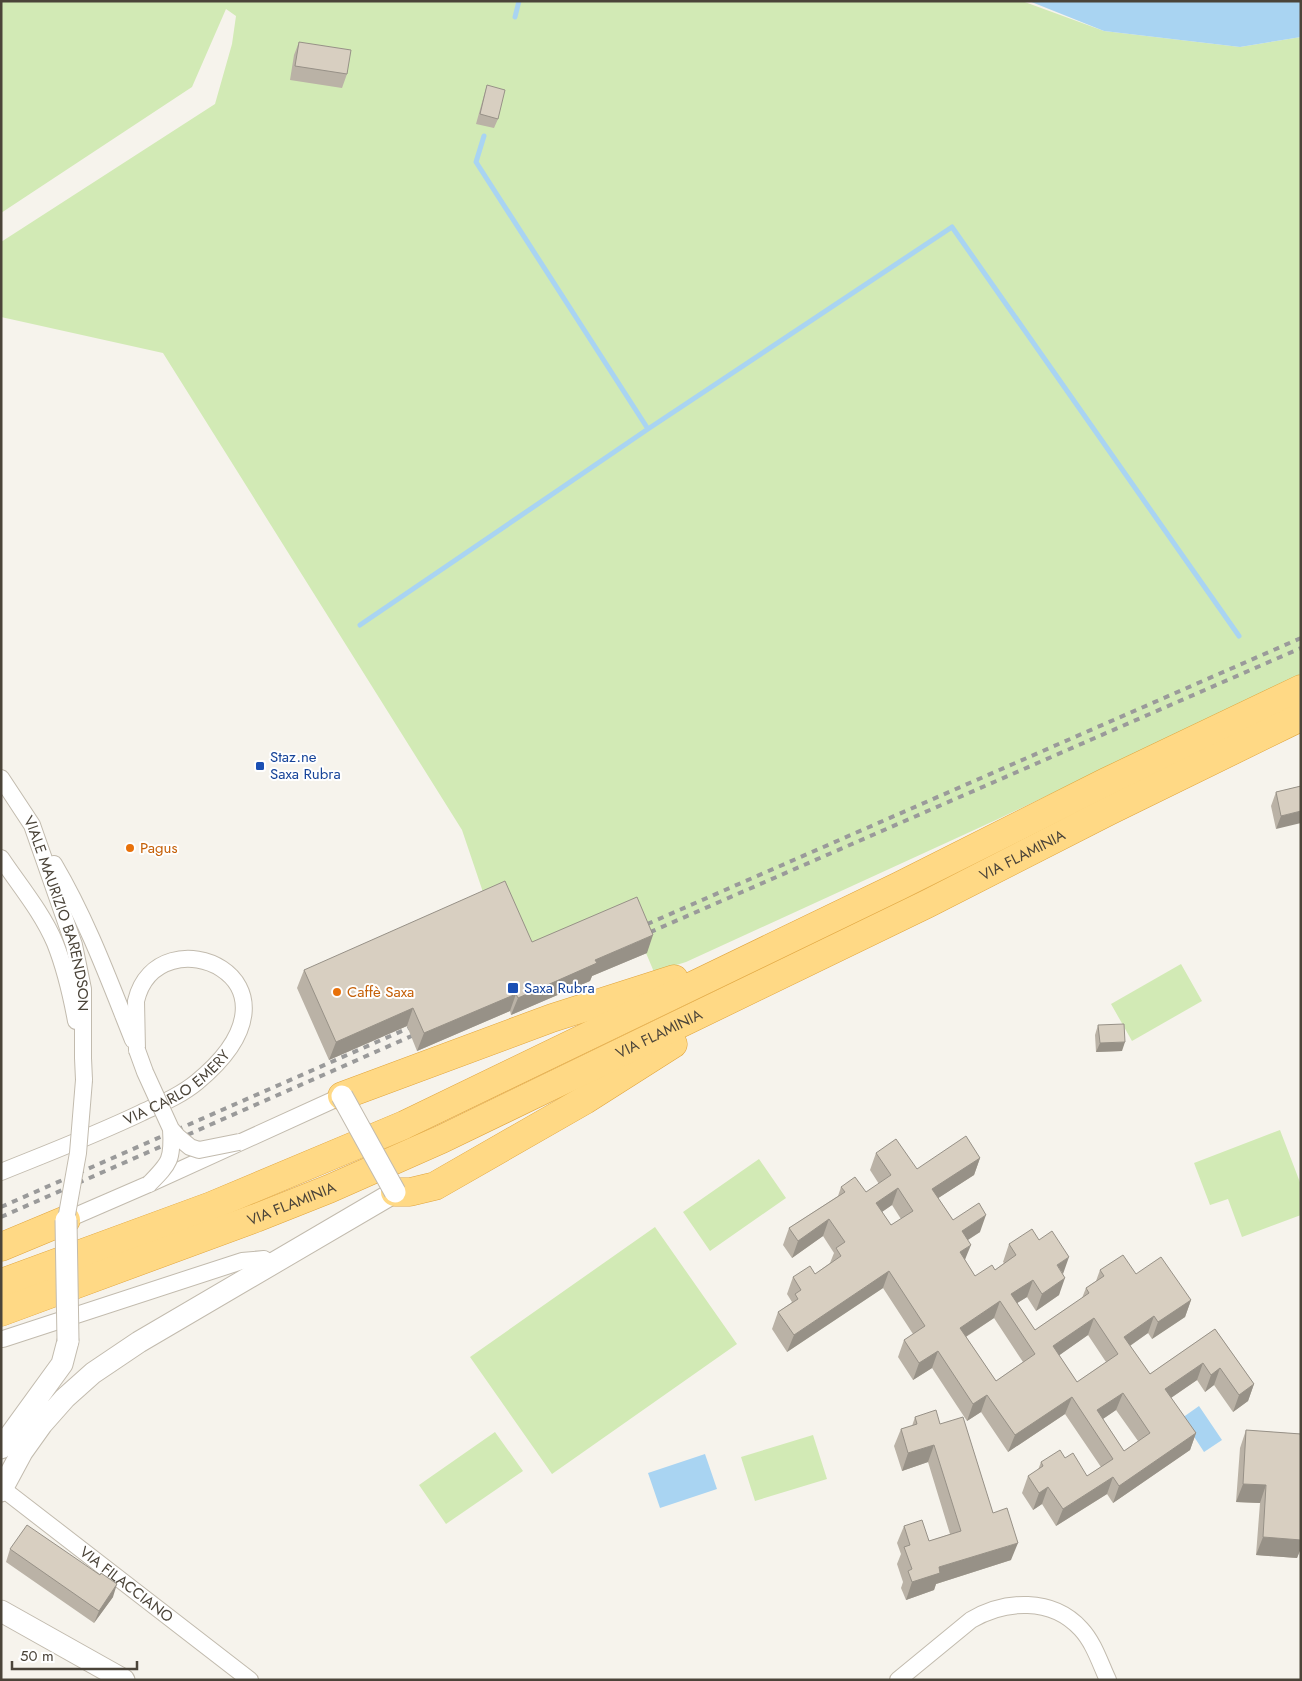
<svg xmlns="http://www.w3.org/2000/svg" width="1302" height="1681" viewBox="0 0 1302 1681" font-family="Jost,sans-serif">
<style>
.green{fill:#d2eab5}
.water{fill:#a9d4f2}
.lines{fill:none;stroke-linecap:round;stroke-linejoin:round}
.stream{stroke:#a9d4f2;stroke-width:5}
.minor-casing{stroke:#c2bbae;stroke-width:18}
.tertiary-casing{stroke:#c2bbae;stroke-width:23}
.trunk-casing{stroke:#e0a43c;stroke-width:29}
.minor{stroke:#fff;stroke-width:16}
.tertiary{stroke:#fff;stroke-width:21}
.trunk{stroke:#ffd985;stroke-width:28}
.rail{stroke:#9a9a9a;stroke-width:4;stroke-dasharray:6 6;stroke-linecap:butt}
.minor-bridge-casing{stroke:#c2bbae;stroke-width:18;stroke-linecap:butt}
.tertiary-bridge-casing{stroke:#c2bbae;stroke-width:23;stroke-linecap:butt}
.minor-bridge{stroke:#fff;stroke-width:16}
.tertiary-bridge{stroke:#fff;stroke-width:21}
.wall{fill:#bab2a6;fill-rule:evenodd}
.shaded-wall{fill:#979187}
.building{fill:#d8cfc1;stroke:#979187;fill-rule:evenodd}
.transit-dot{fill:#1a4fb4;stroke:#fff;stroke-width:2}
.food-dot{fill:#e8710a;stroke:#fff;stroke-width:2}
.labels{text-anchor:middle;stroke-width:4;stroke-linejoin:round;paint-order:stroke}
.transit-label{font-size:15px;fill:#164399;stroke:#fff;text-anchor:start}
.food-label{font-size:15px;fill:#c56008;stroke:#fff;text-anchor:start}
.street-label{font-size:15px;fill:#4b4439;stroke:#fff}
</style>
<rect width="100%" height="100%" fill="#f6f3ec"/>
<path class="green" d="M1,1h1021l82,30 136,16 61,-10v637l-305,146 -310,142 -32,10 -24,-57 -104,45 -39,-56 -25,-74 -299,-477 -162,-36v-75l214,-138 17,-60 4,-28 -10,-7 -34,78 -191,126z
M1181,964l21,37 -70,40 -21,-37z
M1280,1130l21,55v30l-59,22 -14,-38 -18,6 -16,-42z
M759,1159l27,39 -76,53 -27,-39z
M655,1227l82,117 -185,130 -82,-117z
M495,1432l28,39 -77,53 -27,-39z
M813,1435l14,44 -72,22 -14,-44z"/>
<path class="water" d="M1029,1h272v36l-61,10 -136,-16z
M1199,1406l23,34 -18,12 -22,-34z
M705,1454l12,35 -57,19 -12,-35z"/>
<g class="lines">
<path class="stream" d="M515,17l4,-16
M648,429l304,-202 287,409
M360,625l288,-196 -172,-267 8,-26"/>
<g class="minor-casing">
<g id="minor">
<path id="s1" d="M1,778l31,47 42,120 9,44v69l1,22"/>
<path d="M1,858c18,27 41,54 54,85 10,25 16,51 21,78"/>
<path d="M54,864c33,56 55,116 79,176"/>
<path id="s2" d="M1,1172c47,-19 94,-37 140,-59 19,-9 39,-17 56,-31 126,-104 -40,-171 -61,-81l1,49"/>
<path d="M66,1220l83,-36 193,-88"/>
<path d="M3,1339l239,-78 22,-2 7,5"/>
<path id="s3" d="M3,1489l247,191"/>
<path d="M898,1680l73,-60c34,-20 81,-23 110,9 13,14 19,34 27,51"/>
</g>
</g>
<g class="tertiary-casing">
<path id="tertiary" d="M1,1448l61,-84 6,-23
M1,1491l21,-39 20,-28 23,-26 28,-25 46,-31 256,-150
M1,1611l123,69"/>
</g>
<g class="trunk-casing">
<g id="trunk">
<path d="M342,1096l210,-78 122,-39"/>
<path d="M395,1192h15l25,-6 150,-86 88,-56"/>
<path d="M1,1247l65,-27"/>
<path d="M1,1283l210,-77 193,-81 495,-239 207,-104 195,-93"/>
<path id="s4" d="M1,1312l255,-94 73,-29 113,-50 485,-235 182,-93 192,-94"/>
</g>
</g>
<use href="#minor" class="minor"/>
<use href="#tertiary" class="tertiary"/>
<use href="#trunk" class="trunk"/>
<path class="rail" d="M636,929l665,-291
M639,937l662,-289
M1,1207l419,-184
M1,1217l422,-186"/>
<g class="minor-bridge-casing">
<path id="minor-bridge" d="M137,1050l8,22 26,57 7,8 12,10 9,3 40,-8
M149,1184c21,-21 24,-25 22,-55
M66,1220l12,-67 6,-73"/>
</g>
<g class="tertiary-bridge-casing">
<path id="tertiary-bridge" d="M342,1096l53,96
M66,1220l2,121"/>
</g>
<use href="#minor-bridge" class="minor-bridge"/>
<use href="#tertiary-bridge" class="tertiary-bridge"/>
</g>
<path class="wall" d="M299,42l48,32 -5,14 -52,-8 4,-25z
M487,85l11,34 -4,9 -18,-4 8,-29z
M1301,786l-25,43 -5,-23 5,-14z
M532,942l115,11 -55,23 -2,5 -79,34 -1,-4 -93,40 -10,-25 -78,34 -32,-72 7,-18z
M1098,1025l24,26 -26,1 -1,-17z
M876,1153l41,16 63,-11 -6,17 -36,23 15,22 27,12 -12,8 -3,20 10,16 20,-6 9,-7 -1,-1 6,-18 54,30 -4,21 -23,16 -9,-14 -10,6 18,27 47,-32 4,-10 10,-7 4,-11 36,4 55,26 -6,17 -33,22 -4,-6 -18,13 20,28 65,-45 39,55 -6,17 -15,11 -19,-27 -9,7 -8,-12 -26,18 25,35 -6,17 -77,53 -6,-9 -51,32 -14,-22 -9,6 -11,-17 6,-17 10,-6 3,-8 24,-4 22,18 14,-9 -36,-53 -57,38 -27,-40 -14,9 -35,-53 -19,12 -15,-23 6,-17 9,-6 -30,-46 -96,64 -15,-23 6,-17 13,-9 1,-1 -5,-8 6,-17 22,-3 15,-11 4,-10 -11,-17 -31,22 -9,-13 6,-17 49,-32 3,-9 25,5 13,-8 -9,-14zM892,1205l9,14 -10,6 -9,-13zM994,1318l29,44 -27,19 -30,-44zM1088,1335l18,27 -29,20 -18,-27zM1116,1410l22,31 -14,10 -21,-32z
M915,1417l25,7 53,89 18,47 -75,24 -2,6 -28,10 -5,-12 2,-6 -6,-18 4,-10 -4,-11 7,-17 25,15 21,-7 -22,-72 -26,9 -8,-25 7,-17 11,-3z
M1246,1430l55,4v114l-4,10 -41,-3 4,-52 -24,-1 4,-54z
M10,1549l103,48 -19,26 -88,-61z"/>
<path class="shaded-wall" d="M1301,811v12l-25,6 5,-13z
M653,935l-6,18 -55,23 -2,5 -79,34 7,-17 77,-38z
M516,994l-6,17 -93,40 7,-18z
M413,1008l-6,18 -78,34 7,-18z
M1125,1042l-3,9 -26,1 4,-9z
M980,1158l-6,17 -48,31 6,-17z
M898,1188l-6,17 -22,15 6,-17z
M986,1215l-6,17 -25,16 7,-17z
M829,1219l-6,17 -31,22 6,-17z
M971,1245l-7,17 -4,-10z
M1069,1257l-6,17 -6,-9z
M889,1271l-6,17 -96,64 7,-17z
M1065,1278l-6,17 -23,16 6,-17z
M1033,1280l-6,17 -21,13 5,-16z
M1191,1300l-6,17 -33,22 6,-17z
M1000,1301l-6,17 -41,27 7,-17z
M1154,1316l-6,17 -30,21 6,-17z
M1094,1318l-6,17 -41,29 6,-18z
M938,1351l-6,17 -19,12 6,-17z
M1203,1363l-6,17 -38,26 6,-17z
M1220,1368l-6,17 -9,7 6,-17z
M1254,1384l-6,17 -15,11 6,-17z
M1123,1393l-7,17 -25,17 6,-17z
M987,1395l-6,17 -14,9 6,-17z
M1072,1397l-7,17 -57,38 7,-17z
M1196,1433l-6,17 -77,53 6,-17z
M934,1445l-6,17 -26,9 6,-18z
M1113,1477l-6,17 -51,32 7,-17z
M1243,1484l23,1 -6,18 -24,-1z
M1048,1487l-6,17 -9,6 6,-17z
M1263,1537l38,3v8l-4,10 -41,-3z
M1018,1543l-7,17 -75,24 -2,6 -28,10 6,-18 27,-15z
M117,1584l-4,13 -19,26 5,-12z"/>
<path class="building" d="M299,42l52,8 -4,24 -52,-8z
M487,85l18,5 -7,29 -18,-5z
M1301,786v25l-20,5 -5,-24z
M505,881l27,61 105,-45 16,38 -58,25 2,3 -79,35 -2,-4 -92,39 -11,-25 -77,34 -32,-72z
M1124,1024l1,18 -25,1 -2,-18z
M966,1136l14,22 -48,31 21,31 26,-17 7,12 -24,16 9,14 -11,7 15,24 17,-11 3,5 21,-15 -7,-11 23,-15 7,11 13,-9 17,26 -12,8 8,13 -23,16 -9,-14 -22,14 24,36 54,-37 -3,-5 18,-12 -4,-6 23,-15 13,19 25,-17 30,43 -33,22 -4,-6 -30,21 26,37 65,-45 39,55 -15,11 -19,-27 -9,7 -8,-12 -38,26 31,44 -77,53 -6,-9 -50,32 -15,-22 -9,6 -11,-17 15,-10 -2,-4 19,-12 5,8 8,-5 14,23 26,-17 -41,-62 -57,38 -28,-40 -14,9 -35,-53 -19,12 -15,-23 21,-14 -36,-55 -95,64 -16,-23 20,-13 -3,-5 6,-4 -8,-13 17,-11 5,8 26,-18 -5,-8 9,-6 -16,-23 -31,22 -9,-13 56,-36 -4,-5 14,-10 11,15 25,-17 -15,-22 20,-14 21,30zM898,1188l15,23 -22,14 -15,-22zM1000,1301l35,53 -39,27 -36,-53zM1094,1318l24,36 -41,28 -24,-36zM1123,1393l27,40 -26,18 -27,-41z
M936,1410l4,14 23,-7 30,96 14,-5 11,35 -79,24 1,6 -28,9 -4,-11 4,-2 -8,-22 6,-2 -6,-19 18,-6 7,21 32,-10 -27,-86 -26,8 -7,-24 16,-5 -2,-7z
M1246,1430l55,4v106l-38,-3 3,-52 -23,-1z
M27,1525l73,50 1,-2 16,11 -18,27 -89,-62z"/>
<g class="transit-dot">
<rect x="255" y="761" width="10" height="10" rx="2.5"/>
<rect x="507" y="982" width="12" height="12" rx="2.5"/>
</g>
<g class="food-dot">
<circle cx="130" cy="848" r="5"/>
<circle cx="337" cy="992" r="5"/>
</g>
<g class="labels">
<g class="transit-label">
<text x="270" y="762">Staz.ne<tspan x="270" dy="17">Saxa Rubra</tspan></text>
<text x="524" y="993">Saxa Rubra</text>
</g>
<g class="food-label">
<text x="140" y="853">Pagus</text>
<text x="347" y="997">Caffè Saxa</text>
</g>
<g class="street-label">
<text dy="5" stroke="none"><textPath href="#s4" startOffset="1120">VIA FLAMINIA</textPath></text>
<text dy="5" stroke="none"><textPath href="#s1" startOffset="149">VIALE MAURIZIO BARENDSON</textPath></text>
<text dy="5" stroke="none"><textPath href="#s4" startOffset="715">VIA FLAMINIA</textPath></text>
<text dy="5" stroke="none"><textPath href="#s2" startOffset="196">VIA CARLO EMERY</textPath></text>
<text dy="5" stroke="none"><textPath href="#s4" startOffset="310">VIA FLAMINIA</textPath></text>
<text dy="5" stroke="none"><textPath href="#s3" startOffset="156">VIA FILACCIANO</textPath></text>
</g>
</g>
<rect width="1302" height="1681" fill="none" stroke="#4b4439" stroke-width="5"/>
<path d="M12 1661v8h125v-8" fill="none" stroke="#4b4439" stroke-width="2.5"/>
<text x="20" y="1661" font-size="15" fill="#4b4439" stroke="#ffffff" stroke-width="4" paint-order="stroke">50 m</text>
</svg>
